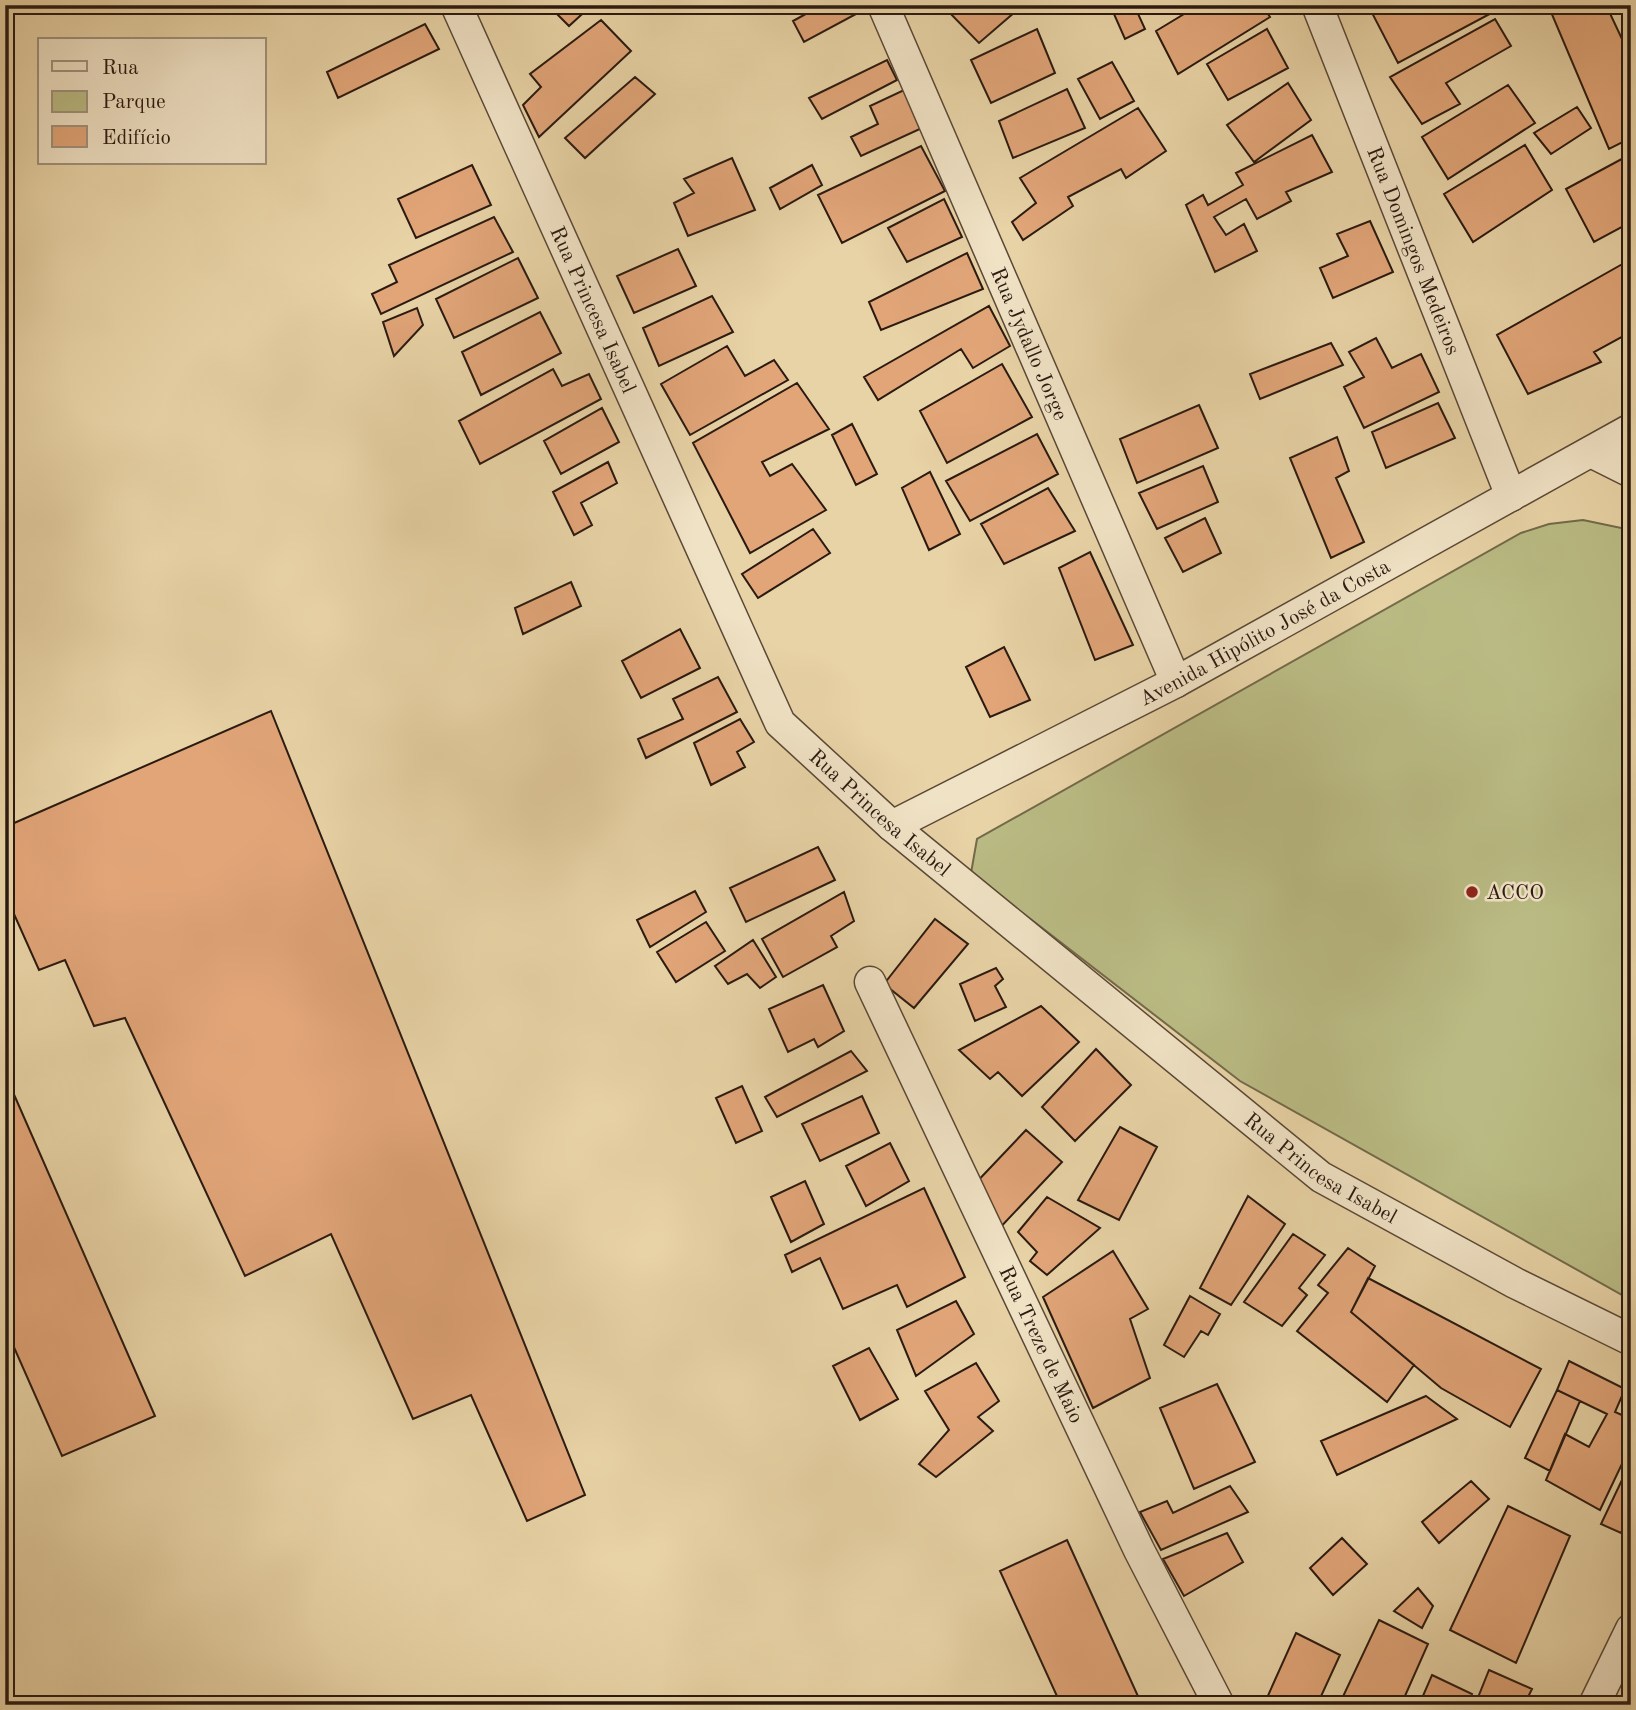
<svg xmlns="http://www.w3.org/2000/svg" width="1636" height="1710" viewBox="0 0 1636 1710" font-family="'Old Standard TT',serif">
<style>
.green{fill:#babb84;stroke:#726a4a;stroke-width:2}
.building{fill:#e1a578;stroke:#2a1a11;stroke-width:2}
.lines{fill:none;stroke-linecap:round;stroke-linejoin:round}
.street-casing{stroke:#5a4836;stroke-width:33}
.street{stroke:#f0e2c5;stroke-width:30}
.rail{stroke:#2a1a11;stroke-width:5;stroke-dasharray:12 12;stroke-linecap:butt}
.poi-dot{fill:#8f2418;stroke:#f0e2c5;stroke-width:2.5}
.labels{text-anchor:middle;stroke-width:5;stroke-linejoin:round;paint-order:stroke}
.street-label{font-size:21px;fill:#2a1a11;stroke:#f0e2c5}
.poi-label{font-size:21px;fill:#2a1a11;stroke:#f0e2c5;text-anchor:start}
</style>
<rect width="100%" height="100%" fill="#e8d3a6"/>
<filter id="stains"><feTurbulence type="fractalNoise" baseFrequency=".00286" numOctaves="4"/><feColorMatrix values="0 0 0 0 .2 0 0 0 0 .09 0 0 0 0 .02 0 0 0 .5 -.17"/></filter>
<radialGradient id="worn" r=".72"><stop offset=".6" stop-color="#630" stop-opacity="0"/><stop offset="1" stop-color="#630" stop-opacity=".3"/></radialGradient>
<path class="green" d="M1583,520l48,10v770l-391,-219 -269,-208 6,-34 544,-306 28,-9z"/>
<path class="building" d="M548,5h44l-23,21z
M822,5h30l4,9 -52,28 -11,-21z
M948,5h75l-44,38 -34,-35z
M1110,5h24l11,24 -20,10z
M1199,5h63l8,12 -92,57 -22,-43z
M1383,5h114l2,4 -101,54 -27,-52z
M1548,5h58l25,53v80l-22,11z
M1495,19l16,27 -65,37 14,21 -38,20 -32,-47z
M601,20l30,31 -92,86 -16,-32 18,-18 -11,-13z
M425,24l14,25 -101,49 -11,-26z
M1037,29l18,44 -64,30 -20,-43z
M1267,29l21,39 -60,32 -21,-36z
M887,60l10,20 -75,39 -13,-21z
M1112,62l22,39 -34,18 -22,-40z
M635,77l20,17 -70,64 -20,-20z
M1288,83l23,37 -57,42 -27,-37z
M1508,85l27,38 -87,56 -26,-42z
M1067,89l18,39 -72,30 -14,-37z
M904,90l18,38 -61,28 -10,-19 27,-13 -8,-18z
M1577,107l14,21 -40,26 -17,-21z
M1138,108l28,43 -40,27 -5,-9 -53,28 5,9 -50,34 -11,-18 24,-19 -16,-25z
M1312,135l20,37 -46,20 5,9 -34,18 -11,-20 -32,18 12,18 18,-11 13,27 -42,21 -29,-67 17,-10 5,10 35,-20 -7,-12z
M1525,145l27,45 -79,52 -29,-48z
M921,146l24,45 -103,52 -24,-48z
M1631,154v73l-2,-4 -35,19 -28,-53z
M732,158l23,52 -67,26 -14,-33 20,-10 -10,-14z
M472,165l19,40 -75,33 -18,-39z
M812,165l10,20 -42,24 -10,-21z
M944,199l18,38 -55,25 -19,-34z
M494,217l19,35 -132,62 -9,-20 25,-12 -8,-17z
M1370,221l23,51 -60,26 -13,-30 28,-12 -11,-22z
M678,249l18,37 -62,27 -17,-37z
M967,253l16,36 -102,41 -12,-28z
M518,258l20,40 -84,40 -18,-39z
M1626,262l5,9v61l-37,20 7,10 -73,32 -31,-59z
M712,296l21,36 -74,34 -16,-38z
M989,306l21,40 -37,22 -12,-19 -83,51 -14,-23z
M417,308l6,17 -29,31 -11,-34z
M540,312l21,41 -80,42 -19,-43z
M1376,338l16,30 29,-14 18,38 -75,36 -20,-41 20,-10 -15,-25z
M1331,343l12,22 -83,34 -10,-25z
M727,346l18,30 29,-16 14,20 -98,55 -29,-51z
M1002,364l30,53 -85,46 -27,-52z
M553,369l9,17 27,-12 12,25 -121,65 -21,-43z
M797,383l32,46 -67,33 8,14 22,-12 34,46 -76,43 -57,-110z
M1438,403l17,35 -69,30 -14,-36z
M1199,405l19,43 -81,35 -17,-44z
M602,408l17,34 -58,32 -17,-33z
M852,424l25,50 -21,11 -24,-50z
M1037,434l21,40 -88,47 -24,-40z
M1337,437l12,34 -13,7 28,64 -33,16 -41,-100z
M608,462l9,21 -36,20 11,22 -18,10 -21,-43z
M1203,466l15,36 -61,27 -18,-36z
M930,472l30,62 -31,16 -27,-62z
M1048,488l27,43 -71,33 -23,-40z
M1205,518l16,35 -38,19 -18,-34z
M813,529l17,24 -72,45 -16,-24z
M1090,552l43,93 -38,15 -36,-92z
M571,582l10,24 -58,28 -8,-26z
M680,629l20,39 -59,30 -19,-37z
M1004,647l26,53 -40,17 -24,-50z
M718,677l19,35 -91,46 -8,-19 45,-20 -10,-20z
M271,711l314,784 -58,26 -56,-126 -58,24 -82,-185 -86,42 -120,-258 -31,8 -29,-66 -26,10 -34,-76v-67z
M740,719l14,23 -17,10 8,15 -34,18 -17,-42z
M818,847l17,33 -89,42 -16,-34z
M695,891l11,21 -56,35 -13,-27z
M844,892l10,29 -23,15 6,11 -54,30 -21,-38z
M935,919l33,25 -54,64 -30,-24z
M706,922l19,29 -49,31 -19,-30z
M753,940l23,37 -16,11 -13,-14 -19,10 -13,-18z
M996,968l7,11 -8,7 11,21 -31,14 -15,-37z
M823,985l21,46 -26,16 -4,-8 -26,13 -19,-43z
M1041,1006l38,36 -57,54 -24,-24 -8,7 -31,-29z
M1096,1049l35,36 -56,56 -33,-34z
M851,1051l16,20 -90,46 -12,-20z
M5,1074l150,342 -93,40 -57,-129z
M742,1086l20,45 -26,12 -20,-45z
M862,1096l17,37 -59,28 -18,-37z
M1120,1127l37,20 -38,73 -41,-20z
M1026,1130l36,32 -67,71 -24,-45z
M890,1143l19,38 -43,25 -20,-40z
M805,1181l19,43 -33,18 -20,-45z
M924,1188l41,89 -58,30 -10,-22 -54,24 -23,-51 -28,14 -7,-17z
M1248,1196l37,28 -54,81 -31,-17z
M1047,1197l53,31 -53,47 -17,-14 7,-9 -19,-20z
M1293,1234l32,21 -26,33 8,7 -25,31 -38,-24z
M1348,1248l27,18 -24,46 63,53 -27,37 -90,-71 31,-38 -10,-8z
M1113,1251l35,58 -18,10 20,59 -57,30 -50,-111z
M1368,1278l173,91 -31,58 -69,-39 -90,-76z
M1190,1296l30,18 -12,21 -7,-4 -17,26 -20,-12z
M956,1301l18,33 -58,42 -19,-46z
M869,1348l29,51 -38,21 -27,-54z
M1569,1361l56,28 -10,23 16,7v26l-31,65 -54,-30 19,-46 24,13 18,-33 -50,-24z
M976,1363l23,38 -21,16 15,14 -57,46 -17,-13 30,-34 -24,-39z
M1217,1384l38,78 -61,27 -34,-81z
M1557,1390l23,11 -30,70 -25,-13z
M1426,1396l31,23 -120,56 -16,-34z
M1631,1461v53l-10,19 -20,-9z
M1471,1481l18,18 -50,44 -17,-21z
M1230,1486l18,26 -87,38 -21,-38 27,-11 6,12z
M1508,1506l62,30 -54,127 -66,-33z
M1227,1533l16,29 -59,34 -21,-37z
M1342,1538l25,26 -34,31 -23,-27z
M1067,1540l75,165h-81l-61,-134z
M1418,1588l15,18 -11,22 -28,-17z
M1379,1620l49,24 -27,61h-62z
M1296,1633l44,22 -23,50h-23l-7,-5 -2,5h-11l-8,-5z
M1489,1670l43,19 -8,16h-49z
M1432,1675l40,19 -5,11h-48z"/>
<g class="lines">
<g class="street-casing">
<g id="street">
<path id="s1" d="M456,5l324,718 112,103 429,351 194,106 116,57"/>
<path id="s2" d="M883,5l293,677"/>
<path id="s3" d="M1317,5l194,491"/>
<path d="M1591,452l40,20"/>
<path id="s4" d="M892,826l284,-144 455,-253"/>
<path id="s5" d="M870,982l269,568 80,155"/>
<path d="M1594,1705l37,-76"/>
</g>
</g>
<use href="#street" class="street"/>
<path class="rail" d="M5,1691l6,14"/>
</g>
<circle class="poi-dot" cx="1472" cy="892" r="7"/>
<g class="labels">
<g class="street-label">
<text dy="7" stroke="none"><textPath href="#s3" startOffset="264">Rua Domingos Medeiros</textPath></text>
<text dy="7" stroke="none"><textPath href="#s1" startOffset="334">Rua Princesa Isabel</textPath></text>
<text dy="7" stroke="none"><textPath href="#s2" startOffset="369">Rua Jydallo Jorge</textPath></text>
<text dy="7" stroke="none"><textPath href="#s4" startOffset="420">Avenida Hipólito José da Costa</textPath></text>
<text dy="7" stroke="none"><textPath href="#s1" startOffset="922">Rua Princesa Isabel</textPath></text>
<text dy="7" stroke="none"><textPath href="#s1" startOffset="1489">Rua Princesa Isabel</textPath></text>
<text dy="7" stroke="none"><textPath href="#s5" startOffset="401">Rua Treze de Maio</textPath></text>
</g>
<g class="poi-label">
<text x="1486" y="899">ACCO</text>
</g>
</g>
<rect width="1636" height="1710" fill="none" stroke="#e8d3a6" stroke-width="28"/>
<rect x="7" y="7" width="1622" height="1696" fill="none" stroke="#2a1a11" stroke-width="3.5"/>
<rect x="14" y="14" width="1608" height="1682" fill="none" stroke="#2a1a11" stroke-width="2"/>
<rect x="38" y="38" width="228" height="126" fill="#f0e2c5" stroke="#a1927d" stroke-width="2"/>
<rect x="52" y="61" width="35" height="10" fill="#f0e2c5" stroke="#a1927d" stroke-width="2"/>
<text x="102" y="74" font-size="21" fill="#2a1a11">Rua</text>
<rect x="52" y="91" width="35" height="21" fill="#babb84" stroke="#a1927d" stroke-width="2"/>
<text x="102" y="108" font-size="21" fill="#2a1a11">Parque</text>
<rect x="52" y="126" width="35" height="21" fill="#e1a578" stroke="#a1927d" stroke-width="2"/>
<text x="102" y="144" font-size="21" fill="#2a1a11">Edifício</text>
<rect width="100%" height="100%" filter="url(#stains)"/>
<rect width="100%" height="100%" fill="url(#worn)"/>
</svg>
